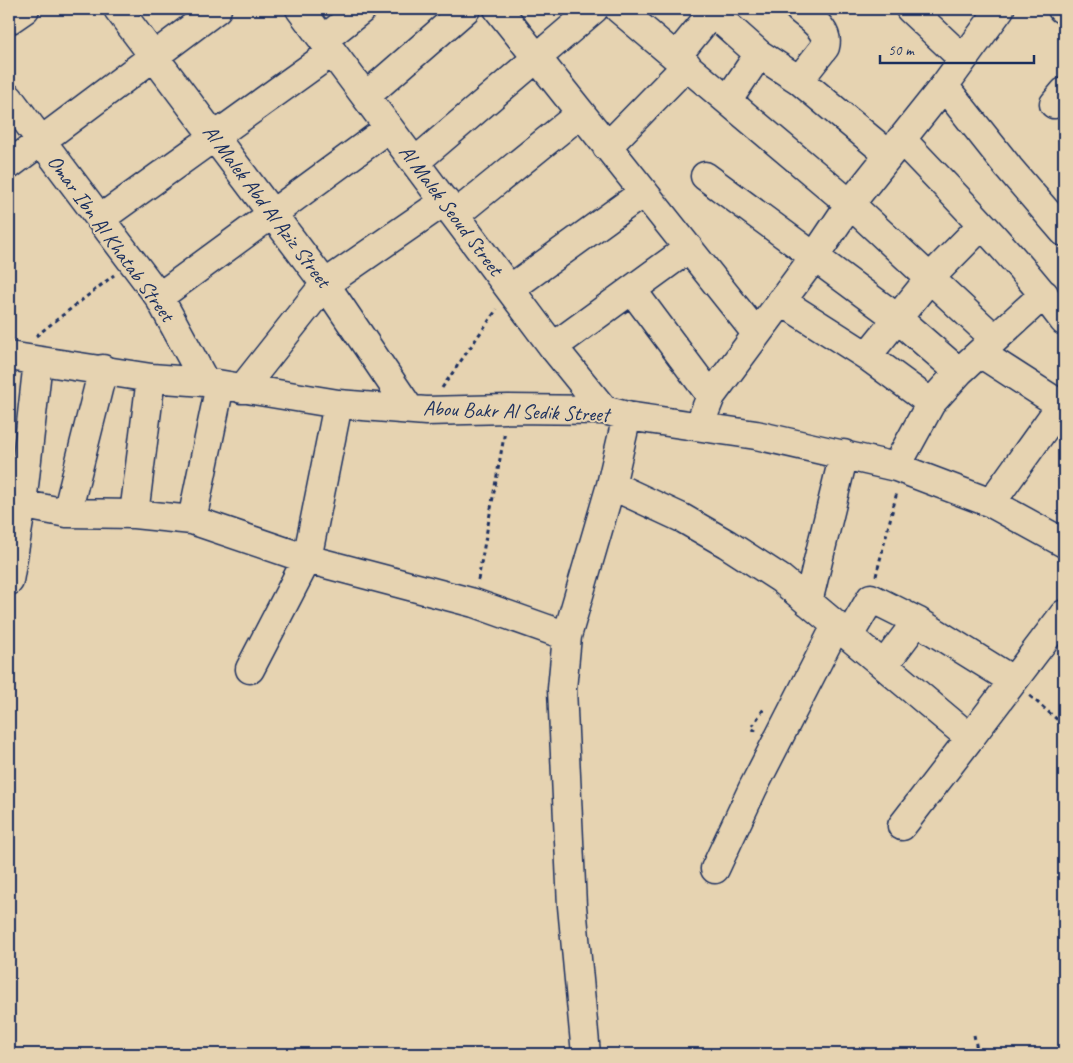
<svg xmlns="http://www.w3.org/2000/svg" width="1073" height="1063" viewBox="0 0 1073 1063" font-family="Caveat,sans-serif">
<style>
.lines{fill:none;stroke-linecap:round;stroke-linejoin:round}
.minor-casing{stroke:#1b2f5e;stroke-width:31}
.path{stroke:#1b2f5e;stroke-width:3;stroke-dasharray:4 4;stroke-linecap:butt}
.minor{stroke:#e6d3b1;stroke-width:28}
.labels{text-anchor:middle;stroke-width:4;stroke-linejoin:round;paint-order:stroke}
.street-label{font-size:21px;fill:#1b2f5e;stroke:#e6d3b1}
</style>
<rect width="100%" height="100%" fill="#e6d3b1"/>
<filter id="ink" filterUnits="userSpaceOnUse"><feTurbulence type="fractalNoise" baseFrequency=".02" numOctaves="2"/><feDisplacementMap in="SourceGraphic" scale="10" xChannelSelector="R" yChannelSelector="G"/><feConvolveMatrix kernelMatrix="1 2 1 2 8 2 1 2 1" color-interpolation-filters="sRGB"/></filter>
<g filter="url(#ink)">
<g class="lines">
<g class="minor-casing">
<path id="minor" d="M118,9l207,275 84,124
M300,9l253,338 51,63
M498,9l258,324
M619,9l231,195 144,134
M799,9c11,10 31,21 26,38l-26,33
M910,9l53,50
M1062,9l2,1
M712,12l47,42 40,26 90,75
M9,20l16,-11
M323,40l39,-31
M676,57l39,-48
M944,86l65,82 55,64
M366,96l100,-87
M9,98l150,199 46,85
M728,100l31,-46
M1054,104l10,-12
M901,139c56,59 114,117 163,182
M607,147l80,-82
M415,162l179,-153
M9,165l208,-156
M705,176l192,142 62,54
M455,215l126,-102
M100,219l232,-167
M510,289l134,-97
M632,290l79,106
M159,297l230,-169
M781,301l86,55 64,47
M553,347l136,-99
M980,353l84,54
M9,356l142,22 54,4 133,22 88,7 82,-2 96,1 23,6 129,19 140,32 95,36 73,40
M867,356l63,-78 52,-53
M242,389l83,-105 120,-83
M699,426l12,-30 104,-140 35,-52 94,-118 56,-77
M896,467l35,-64 28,-31 85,-78
M611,485l71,33 45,26 54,35 189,159 94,-124
M9,502l58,11 67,1 58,6 115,39 167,44 93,33
M991,503l73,-102
M67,513l36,-144
M134,514l17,-136
M192,520l28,-135
M9,581l13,-77 16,-143
M808,602l36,-148
M850,634l21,-36 46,23 95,59
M884,665l33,-44
M250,669l57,-110 31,-155
M902,826l68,-88
M715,869l38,-81 83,-162
M586,1054l-14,-148 -10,-217 5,-53 44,-151 16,-69"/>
</g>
<path class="path" d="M36,336l78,-61
M442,388l55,-79
M876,576l21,-84
M478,580l27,-149
M1030,696l30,26 4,-4
M756,731l-5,-3 14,-21
M974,1035l4,19"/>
<use href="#minor" class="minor"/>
</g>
</g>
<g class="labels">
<g class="street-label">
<text transform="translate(267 206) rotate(53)" y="7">Al Malek Abd Al Aziz Street</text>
<text transform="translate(451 210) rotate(53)" y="7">Al Malek Seoud Street</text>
<text transform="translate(111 238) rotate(54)" y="7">Omar Ibn Al Khatab Street</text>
<text transform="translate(516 411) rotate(2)" y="7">Abou Bakr Al Sedik Street</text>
</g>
</g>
<rect width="1073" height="1063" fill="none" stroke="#e6d3b1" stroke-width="30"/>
<rect x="15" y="15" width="1043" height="1033" fill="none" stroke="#1b2f5e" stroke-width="2" filter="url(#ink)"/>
<path d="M880 55v8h154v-8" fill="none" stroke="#1b2f5e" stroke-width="2.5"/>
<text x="888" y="55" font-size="15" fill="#1b2f5e" stroke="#e6d3b1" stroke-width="4" paint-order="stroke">50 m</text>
</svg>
